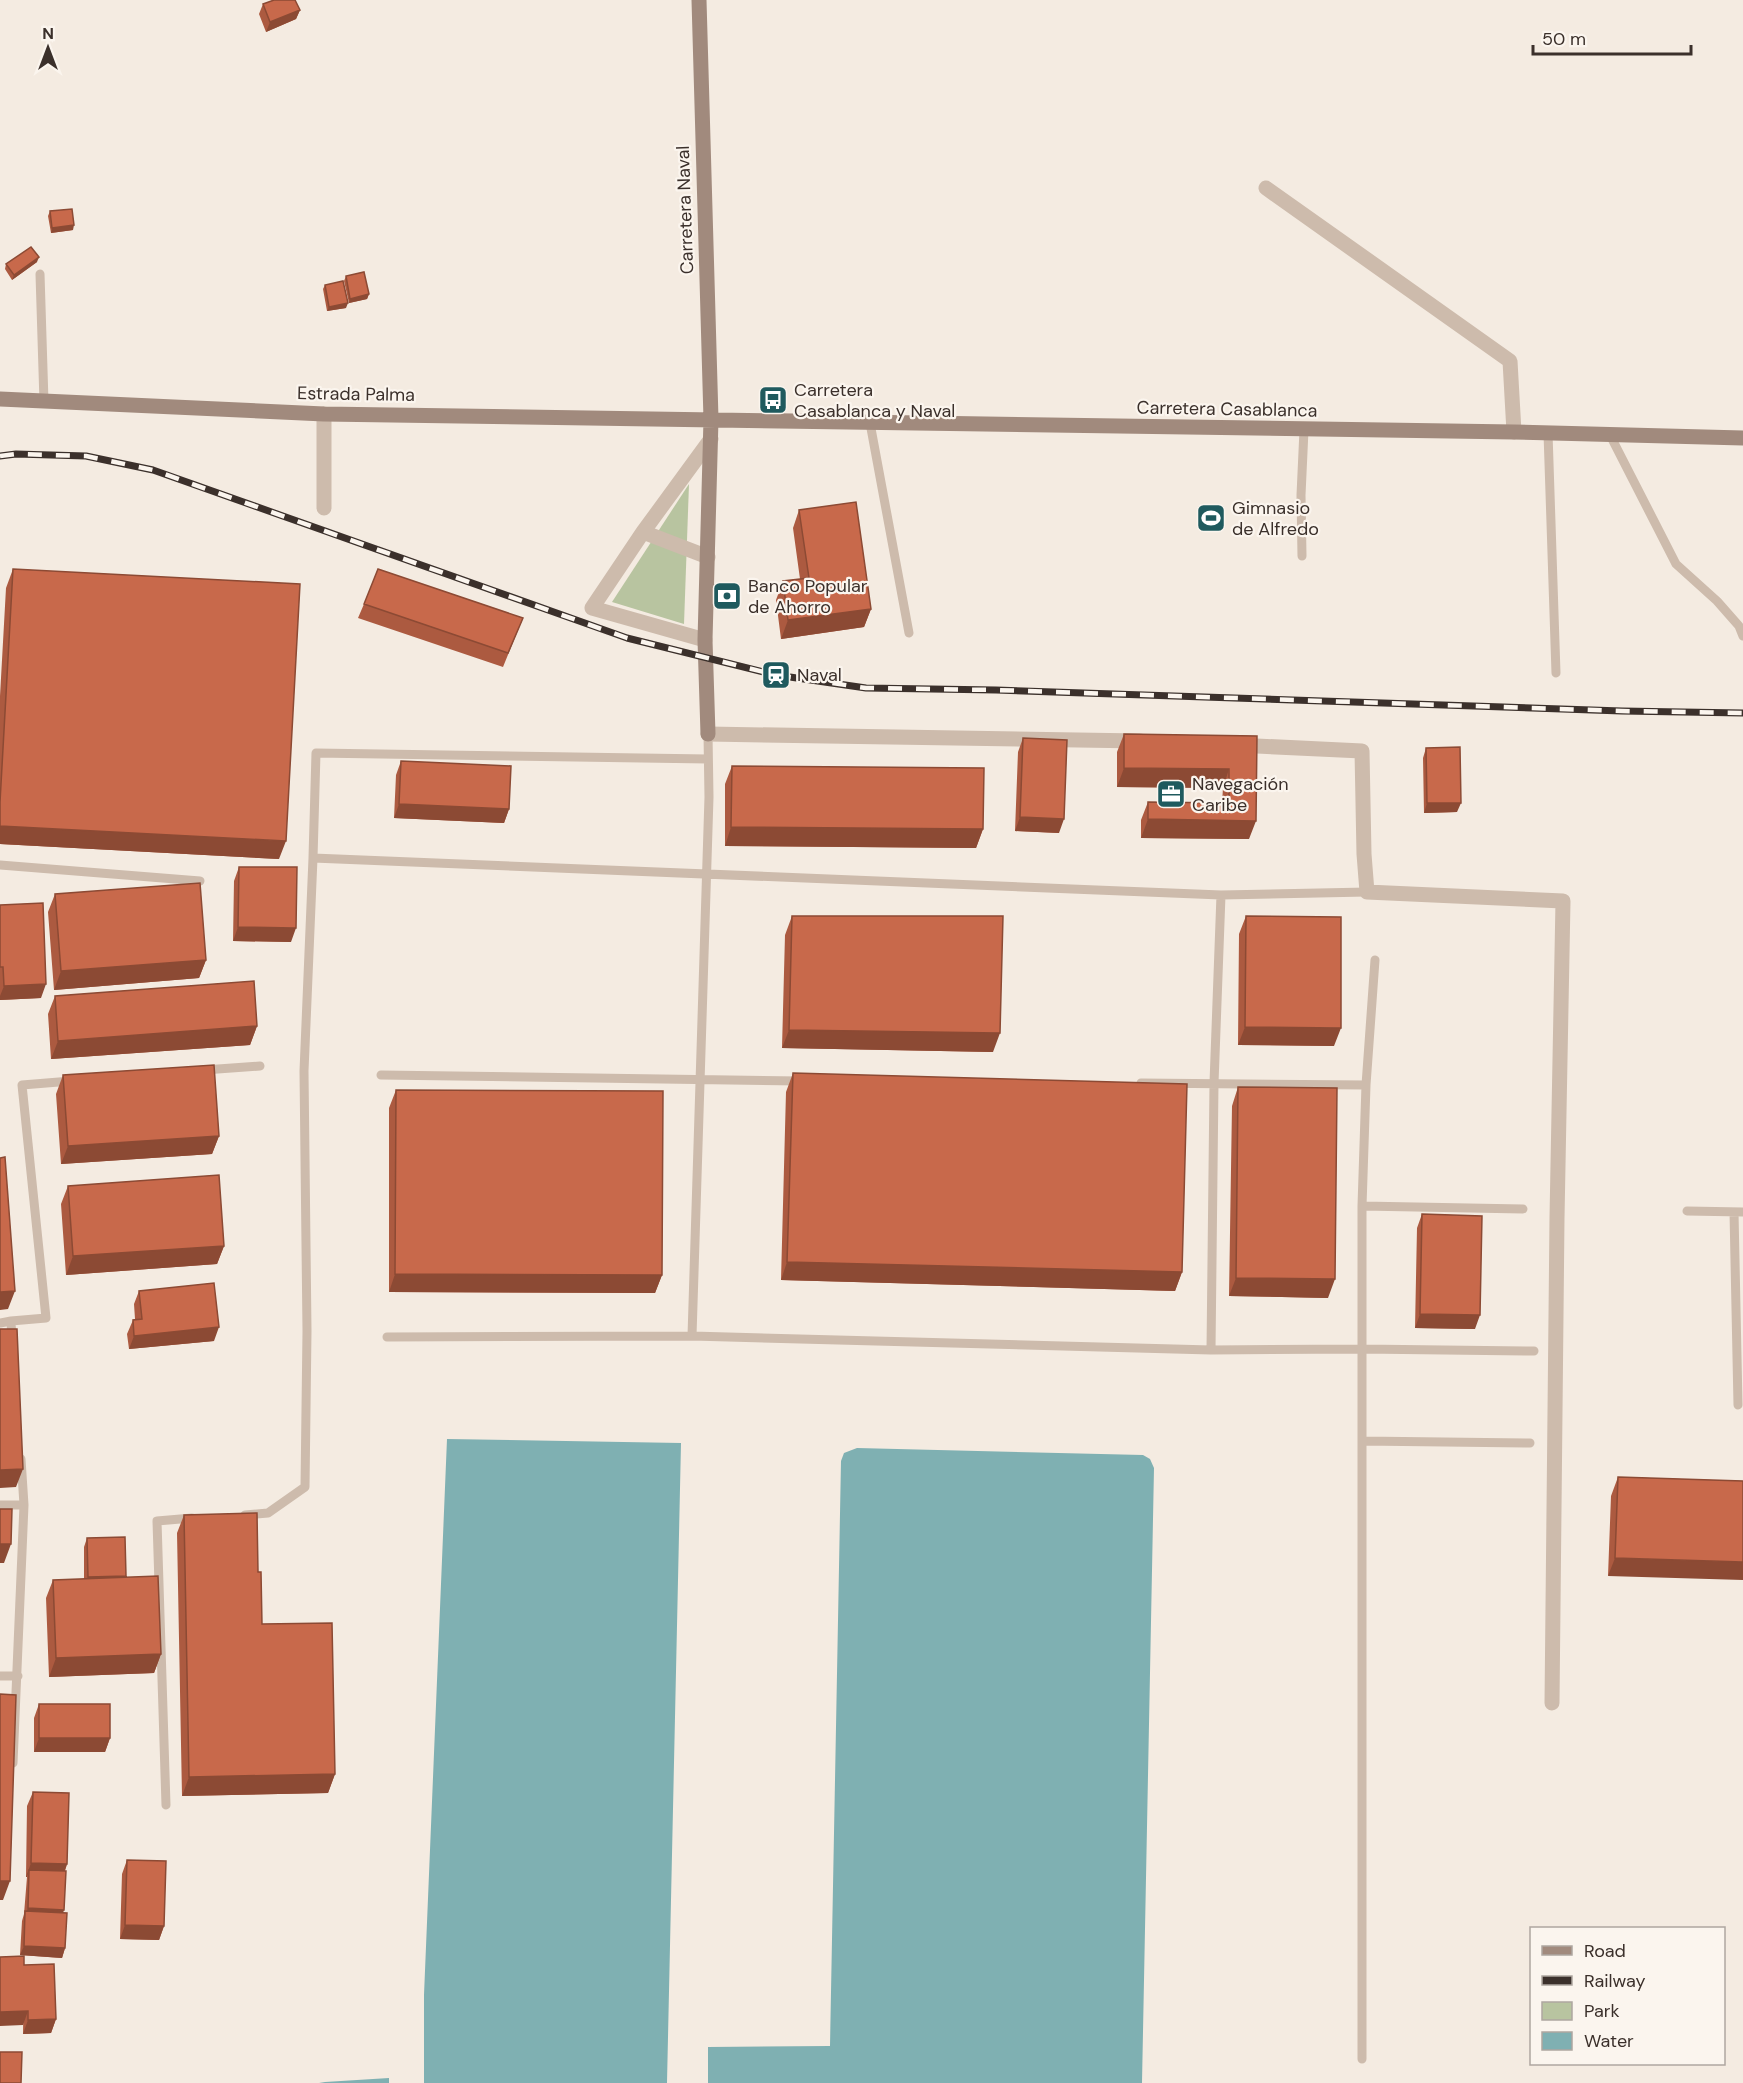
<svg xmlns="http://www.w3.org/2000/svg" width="1743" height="2083" viewBox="0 0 1743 2083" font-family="'DM Sans',sans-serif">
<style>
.green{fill:#b8c4a0}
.water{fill:#7fb0b2}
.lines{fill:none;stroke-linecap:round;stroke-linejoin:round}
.lane{stroke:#cdbbac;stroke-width:9}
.street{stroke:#cdbbac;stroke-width:15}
.secondary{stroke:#a18a7d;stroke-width:15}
.rail-casing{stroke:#3b302b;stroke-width:7}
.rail{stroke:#fbf5ee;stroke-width:4.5;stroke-dasharray:14;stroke-linecap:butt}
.wall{fill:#ac5a40}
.shaded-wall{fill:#8c4a34}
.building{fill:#c8694b;stroke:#8c4a34;stroke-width:1.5}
.labels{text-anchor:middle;stroke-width:4.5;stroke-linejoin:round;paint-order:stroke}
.street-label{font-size:18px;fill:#3b302b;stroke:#fbf5ee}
.poi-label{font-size:18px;fill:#3b302b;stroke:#fbf5ee;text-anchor:start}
</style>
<rect width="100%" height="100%" fill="#f4ebe1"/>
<path class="green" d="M689,484l-5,140 -72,-22z"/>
<path class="water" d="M447,1439l234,4 -14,640h-243v-88z
M857,1448l286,7 7,4 4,9 -12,615h-434v-36l122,-1 11,-585 3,-8z
M389,2078v5h-70l6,-1z"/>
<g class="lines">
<path class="lane" d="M40,274l4,128
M870,423l39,210
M1548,433l8,240
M1610,435l66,129 41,37 22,25 4,10
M1302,556l-1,-61 3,-65
M313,858l3,-105 392,6
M0,865l200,16
M1375,960l-9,125 -4,121 161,3
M204,1070l56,-4
M381,1075l419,6
M1141,1083l225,2
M1687,1211l56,1
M1734,1212l4,193
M11,1321l35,-3 -24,-233 49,-4
M0,1323l11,-2 1,20
M692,1336l17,-539 -1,-63
M387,1337l305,-1 519,14 151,-1v-143
M1211,1350l3,-267 7,-188
M1362,1441l168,2
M21,1459l3,46
M0,1505h24l-11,258
M245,1515l23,-2 37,-26 2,-156 -3,-260 9,-213 908,37 146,-3
M0,1676h18
M166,1805l-9,-284 35,-3
M1362,2059v-710l172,2"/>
<path class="street" d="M1266,188l244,173 4,71
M324,414v94
M643,532l65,25
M705,640l-113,-32 51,-76 68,-93
M708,734l432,7
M1236,745l126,6 2,103 3,38 196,9 -6,317 -5,485"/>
<path class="secondary" d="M699,0l12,419 -6,221 3,94
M0,399l324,15 1190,18 229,6"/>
<g class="rail-casing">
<path id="rail" d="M0,456l16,-2 70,2 67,14 474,168 149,37 90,13 130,2 626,21 121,2"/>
</g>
<use href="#rail" class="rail"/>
</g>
<path class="wall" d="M263,4l37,6 -4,9 -30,13 -7,-18z
M50,211l23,19 -22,3 -3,-17z
M37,262l-25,18 -7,-11 1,-5z
M346,276l23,18 -2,5 -18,4 -5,-22z
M325,285l21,23 -19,3 -4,-22z
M799,510l72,99 -7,18 -83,12 -5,-39 7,-19 17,-2 -7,-51z
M13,569l266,290 -279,-15v-148l6,-108z
M364,604l159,14 -20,49 -145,-49z
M1124,734l133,2 -8,103 -108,-1v-18l7,-18 74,1 1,-15 -106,-1v-35z
M1023,738l36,95 -44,-2 3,-79z
M1426,748l31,64 -33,1 -1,-55z
M401,761l108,48 -5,14 -110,-5 2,-43z
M732,766l251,63 -7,19 -251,-2v-62z
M239,867l52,75 -58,-1 1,-60z
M55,894l151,66 -7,18 -145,12 -6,-78z
M0,905l41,93 -41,2z
M792,916l201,136 -211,-4 3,-113z
M1246,916l88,130 -96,-1 1,-111z
M55,996l202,30 -7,19 -199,14 -3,-45z
M793,1073l389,199 -7,19 -394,-11 5,-188z
M63,1075l156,61 -7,18 -151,10 -5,-70z
M1238,1087l90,211 -99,-2 3,-190z
M396,1090l266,185 -7,18 -266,-1v-184z
M68,1186l156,60 -7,18 -151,11 -5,-71z
M1422,1214l53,115 -60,-1 2,-100z
M139,1291l75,50 -85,8 -2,-15 6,-14 2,-1 -1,-15z
M1618,1477l125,4 -135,95 3,-80z
M184,1515l74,57 4,52 73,150 -7,19 -146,3 -5,-263z
M87,1538l38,39 36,77 -7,19 -105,4 -3,-79 7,-18 31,-1v-32z
M39,1704l71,34 -5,14h-71v-34z
M33,1792l34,72 -2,7 -2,42 2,35 -3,10 -42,-3 2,-34 2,-7 3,-37h-1l1,-71z
M127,1860l37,66 -5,14 -39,-1 2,-65z
M24,1965l32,54 -5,14 -28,1z"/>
<path class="shaded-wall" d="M300,10l-4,9 -30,13 4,-10z
M74,225l-1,5 -22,3 1,-5z
M39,257l-2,5 -25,18 2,-5z
M369,294l-2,5 -18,4 1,-4z
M348,303l-2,5 -19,3 2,-4z
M871,609l-7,18 -83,12 7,-19z
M1124,768l105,1 -6,19 -106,-1z
M1427,803h34l-4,9 -33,1z
M399,804l110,5 -5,14 -110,-5z
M1020,817l44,2 -5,14 -44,-2z
M1148,819l108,2 -7,18 -108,-1z
M0,826l286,15 -7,18 -279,-15z
M731,827l252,2 -7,19 -251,-2z
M238,927l58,1 -5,14 -58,-1z
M206,960l-7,18 -145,12 7,-19z
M46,984l-5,14 -41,2v-4l4,-10z
M257,1026l-7,19 -199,14 7,-18z
M1245,1027l96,1 -7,18 -96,-1z
M789,1030l211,3 -7,19 -211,-4z
M219,1136l-7,18 -151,10 7,-18z
M224,1246l-7,18 -151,11 7,-19z
M787,1262l395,10 -7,19 -394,-11z
M395,1274l267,1 -7,18 -266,-1z
M1236,1278l99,1 -7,19 -99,-2z
M15,1291l-7,18 -8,1v-18z
M1420,1314l60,1 -5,14 -60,-1z
M219,1327l-5,14 -85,8 5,-13z
M23,1469l-7,18 -16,1v-18z
M0,1544h11l-7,19h-4z
M1615,1558l128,4v18l-135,-4z
M126,1576l-3,9 -38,1 3,-9z
M161,1654l-7,19 -105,4 7,-19z
M39,1738h71l-5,14h-71z
M335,1774l-7,19 -146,3 7,-19z
M31,1863l36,1 -5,14 -33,-8 -2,7h-1z
M0,1881h10l-7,19h-3z
M28,1908l36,2 -3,9 -36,-4z
M125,1925l39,1 -5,14 -39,-1z
M24,1946l41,2 -3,10 -42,-3z
M28,2011l-5,14 -23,1v-14z
M56,2019l-5,14 -28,1 5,-14z"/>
<path class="building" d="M274,0h21l5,10 -30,12 -7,-18z
M72,209l2,16 -22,3 -2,-17z
M31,247l8,10 -25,18 -8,-11z
M364,272l5,22 -19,5 -4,-23z
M343,281l5,22 -19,4 -4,-22z
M856,502l15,107 -83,11 -5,-39 26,-3 -10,-68z
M13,569l287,15 -14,257 -286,-15v-24z
M378,569l145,49 -15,35 -144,-49z
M1124,734l133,2 -1,85 -108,-2v-17l81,1v-34l-105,-1z
M1023,738l44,2 -3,79 -44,-2z
M1460,747l1,56h-34l-1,-55z
M401,761l110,5 -2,43 -110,-5z
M732,766l252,2 -1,61 -252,-2z
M239,867h58l-1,61 -58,-1z
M200,883l6,77 -145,11 -6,-77z
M43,903l3,81 -42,2 -1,-19h-3v-62z
M792,916h211l-3,117 -211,-3z
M1246,916l95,1v111l-96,-1z
M254,981l3,45 -199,15 -3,-45z
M214,1065l5,71 -151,10 -5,-71z
M793,1073l394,11 -5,188 -395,-10z
M1238,1087l99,1 -2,191 -99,-1z
M396,1090l267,1 -1,184 -267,-1z
M5,1157l10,134 -15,1v-134z
M219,1175l5,71 -151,10 -5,-70z
M1422,1214l60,2 -2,99 -60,-1z
M214,1283l5,44 -85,9 -1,-16 9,-1 -3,-28z
M0,1329h17l6,140 -23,1z
M1618,1477l125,4v81l-128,-4z
M0,1509h12l-1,35h-11z
M257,1513l1,59h3l1,52 70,-1 3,151 -146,3 -5,-262z
M125,1537l1,39 -38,1 -1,-39z
M158,1576l3,78 -105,4 -3,-78z
M0,1694l16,1 -6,186h-10z
M39,1704h71v34h-71z
M33,1792l36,1 -2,71 -36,-1z
M127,1860l39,1 -2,65 -39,-1z
M29,1870l37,1 -2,39 -36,-2z
M25,1911l42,2 -2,35 -41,-2z
M24,1956v9l30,-1 2,55 -28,1v-9l-28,1v-55z
M0,2052h22l-1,31h-21z"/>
<defs>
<g id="bus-square" transform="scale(1.5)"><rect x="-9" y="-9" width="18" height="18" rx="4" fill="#1f5a5e" stroke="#fbf5ee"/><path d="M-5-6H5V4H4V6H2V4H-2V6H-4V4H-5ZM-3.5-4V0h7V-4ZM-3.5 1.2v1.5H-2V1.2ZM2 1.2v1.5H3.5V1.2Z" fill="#fff"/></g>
<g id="stadium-square" transform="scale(1.5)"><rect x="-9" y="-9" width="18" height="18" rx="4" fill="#1f5a5e" stroke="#fbf5ee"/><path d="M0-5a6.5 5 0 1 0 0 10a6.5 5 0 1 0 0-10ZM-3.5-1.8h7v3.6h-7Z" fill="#fff"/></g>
<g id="bank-square" transform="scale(1.5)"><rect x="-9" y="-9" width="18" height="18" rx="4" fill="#1f5a5e" stroke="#fbf5ee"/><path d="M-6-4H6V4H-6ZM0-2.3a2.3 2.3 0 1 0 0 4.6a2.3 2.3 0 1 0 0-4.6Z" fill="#fff"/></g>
<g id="station-square" transform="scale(1.5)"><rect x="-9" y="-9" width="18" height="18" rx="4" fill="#1f5a5e" stroke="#fbf5ee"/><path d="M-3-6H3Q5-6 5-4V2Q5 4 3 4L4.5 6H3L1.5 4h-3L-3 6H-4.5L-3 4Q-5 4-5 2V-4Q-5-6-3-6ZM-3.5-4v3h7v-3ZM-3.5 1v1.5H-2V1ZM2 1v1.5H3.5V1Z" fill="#fff"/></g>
<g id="office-square" transform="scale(1.5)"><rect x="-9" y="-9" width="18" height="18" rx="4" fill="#1f5a5e" stroke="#fbf5ee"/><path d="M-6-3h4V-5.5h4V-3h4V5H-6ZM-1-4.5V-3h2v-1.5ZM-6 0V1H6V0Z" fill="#fff"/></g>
</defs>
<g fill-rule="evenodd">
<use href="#bus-square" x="773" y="400"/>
<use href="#stadium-square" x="1211" y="518"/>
<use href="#bank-square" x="727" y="596"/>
<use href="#station-square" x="776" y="675"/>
<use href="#office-square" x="1171" y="794"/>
</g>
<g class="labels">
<g class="street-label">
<text transform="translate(685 210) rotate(-92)" y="6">Carretera Naval</text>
<text transform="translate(356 394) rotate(1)" y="6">Estrada Palma</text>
<text transform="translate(1227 409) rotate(1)" y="6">Carretera Casablanca</text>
</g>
<g class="poi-label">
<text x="794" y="396">Carretera<tspan x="794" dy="21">Casablanca y Naval</tspan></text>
<text x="1232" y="514">Gimnasio<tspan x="1232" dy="21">de Alfredo</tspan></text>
<text x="748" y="592">Banco Popular<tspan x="748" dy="21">de Ahorro</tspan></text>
<text x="797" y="681">Naval</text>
<text x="1192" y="790">Navegación<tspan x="1192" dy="21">Caribe</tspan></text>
</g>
</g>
<rect x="1530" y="1927" width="195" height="138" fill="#fbf5ee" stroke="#aea6a0" stroke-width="1.5"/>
<rect x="1542" y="1946" width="30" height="9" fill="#a18a7d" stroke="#aea6a0" stroke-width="1.5"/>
<text x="1584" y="1957" font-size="18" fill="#3b302b">Road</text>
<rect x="1542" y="1976" width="30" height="9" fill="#3b302b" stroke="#aea6a0" stroke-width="1.5"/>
<text x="1584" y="1987" font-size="18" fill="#3b302b">Railway</text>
<rect x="1542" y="2002" width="30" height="18" fill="#b8c4a0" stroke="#aea6a0" stroke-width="1.5"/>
<text x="1584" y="2017" font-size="18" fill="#3b302b">Park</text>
<rect x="1542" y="2032" width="30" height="18" fill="#7fb0b2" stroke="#aea6a0" stroke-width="1.5"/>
<text x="1584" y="2047" font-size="18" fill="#3b302b">Water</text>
<g transform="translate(48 48)" stroke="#fbf5ee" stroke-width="4.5" paint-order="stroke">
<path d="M0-4.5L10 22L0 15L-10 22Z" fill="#3b302b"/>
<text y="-9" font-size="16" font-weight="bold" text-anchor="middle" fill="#3b302b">N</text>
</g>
<path d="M1533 45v9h158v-9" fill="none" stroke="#3b302b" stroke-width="3"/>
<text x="1542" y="45" font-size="18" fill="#3b302b" stroke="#fbf5ee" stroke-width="4.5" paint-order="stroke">50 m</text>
</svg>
